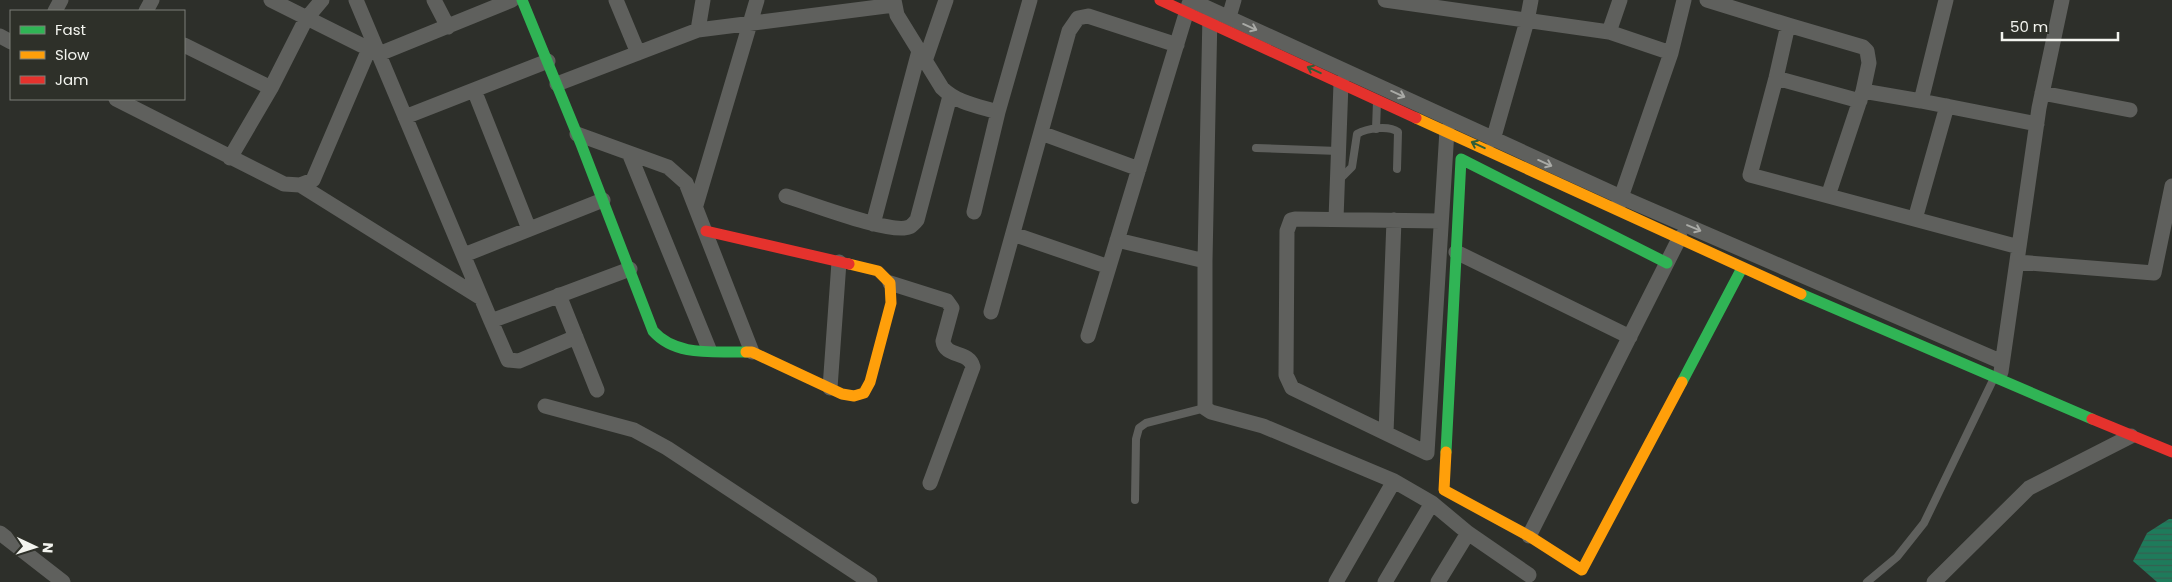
<svg xmlns="http://www.w3.org/2000/svg" width="2172" height="582" viewBox="0 0 2172 582" font-family="Poppins,sans-serif">
<style>
.water{fill:url(#water-rules)}
.lines{fill:none;stroke-linecap:round;stroke-linejoin:round}
.lane{stroke:#5f605d;stroke-width:8}
.street{stroke:#5f605d;stroke-width:15}
.fast{stroke:#30b455;stroke-width:11}
.slow{stroke:#ff9f0a;stroke-width:11}
.jam{stroke:#e5322d;stroke-width:11}
.oneway{stroke:#a9aaa6}
.oneway2{stroke:#2f5e38}
</style>
<defs>
<pattern id="water-rules" width="6" height="5" patternUnits="userSpaceOnUse" patternTransform="scale(1.25)"><rect width="6" height="5" fill="#1e7b5b"/><path d="M0 2.5h6" fill="none" stroke="#366051"/></pattern>
</defs>
<rect width="100%" height="100%" fill="#2d2f2a"/>
<path class="water" d="M2169,519h3v63h-15l-24,-21 14,-28z"/>
<g class="lines">
<path class="lane" d="M1376,129l1,-28
M1256,148l82,3
M1339,180l13,-13 5,-33c10,-6 32,-9 41,-2l-1,37
M1135,500l1,-61 3,-11 7,-5 59,-15
M1867,582l30,-25 27,-34 70,-145"/>
<path class="street" d="M271,0l108,54 133,-54
M356,0l135,321 139,-52
M434,0l14,27
M616,0l22,53
M894,0l3,15 45,73c15,15 36,18 56,24
M1190,0l431,197 381,165
M1385,0l224,32 62,21 -53,153
M1707,0l81,25 -12,53 -26,97 269,72
M1946,0l-25,101 116,23
M55,11l6,-11
M146,11l6,-11
M1210,13l-5,248v147l6,4 52,14 131,55 38,22 36,30 61,42
M1229,17l5,-17
M1788,25l75,22 4,4 2,12 -6,28 -35,105
M698,30l5,-30
M1609,32l11,-32
M0,36l11,6
M184,45l87,43
M1671,53l13,-53
M925,61l21,-61
M1776,78l84,23
M557,84l141,-54 196,-25
M474,90l55,139
M1863,91l58,10
M2042,93l88,17
M116,99l168,85 16,1 13,-5 56,-131
M405,117l143,-56
M1041,133l98,36
M577,134l91,33 18,16 66,169
M1493,140l34,-119 4,-21
M629,153l80,196
M230,158l41,-70 35,-69 16,-19
M300,185l181,113
M786,196c21,6 105,39 123,31 3,-1 6,-5 8,-7l33,-124
M696,205l61,-205
M974,212l24,-100 32,-112
M1336,219l5,-136
M1915,219l32,-113
M1441,221l-146,-2 -4,1 -4,11 -1,144 6,13 135,65 20,-323
M873,224l46,-173
M1013,234l96,33
M1117,240l88,21
M1456,252l174,85
M464,255l139,-55
M2017,262l137,11 18,-87
M890,283l57,18 5,7 -9,33c2,17 26,9 30,26l-43,116
M559,295l38,95
M991,312l78,-281 9,-13 10,-2 89,29
M491,321l17,39 11,1 57,-24
M1088,336l101,-332
M2001,372l38,-264 23,-108
M830,388l9,-126
M545,406l89,24 33,18 203,134
M1386,433l8,-213
M0,533l63,49
M1529,536l151,-299
M1336,582l58,-101
M1385,582l47,-79
M1438,582l30,-49
M1934,582l95,-94 102,-52"/>
<path class="fast" d="M522,0l59,144 72,187c23,26 61,20 93,21
M1801,294l291,125
M1682,382l60,-114
M1446,452l15,-293 206,104"/>
<path class="slow" d="M1416,118l385,176
M746,352h6l90,42 12,2 10,-3 6,-11 21,-79 -1,-20 -12,-12 -29,-7
M1446,452l-2,38 85,46 53,34 100,-188"/>
<path class="jam" d="M1160,0l256,118
M706,231l143,33
M2092,419l80,33"/>
</g>
<defs><path id="oneway-shaft" d="M-6 0H5M1.5-3L5.5 0L1.5 3" fill="none" stroke-width="1.6" stroke-linecap="round" stroke-linejoin="round" transform="scale(1.25)"/></defs>
<g class="oneway">
<use href="#oneway-shaft" transform="translate(1250 27) rotate(24)"/>
<use href="#oneway-shaft" transform="translate(1398 94) rotate(24)"/>
<use href="#oneway-shaft" transform="translate(1545 163) rotate(24)"/>
<use href="#oneway-shaft" transform="translate(1694 228) rotate(23)"/>
</g>
<g class="oneway2">
<use href="#oneway-shaft" transform="translate(1314 70) rotate(-155)"/>
<use href="#oneway-shaft" transform="translate(1478 145) rotate(-155)"/>
</g>
<rect x="10" y="10" width="175" height="90" fill="#2e3029" stroke="#7d7e78"/>
<rect x="20" y="26" width="25" height="8" fill="#30b455" stroke="#7d7e78"/>
<text x="55" y="35" font-size="15" fill="#f3f4ef">Fast</text>
<rect x="20" y="51" width="25" height="8" fill="#ff9f0a" stroke="#7d7e78"/>
<text x="55" y="60" font-size="15" fill="#f3f4ef">Slow</text>
<rect x="20" y="76" width="25" height="8" fill="#e5322d" stroke="#7d7e78"/>
<text x="55" y="85" font-size="15" fill="#f3f4ef">Jam</text>
<g transform="translate(35 547) rotate(94)" stroke="#2e3029" stroke-width="4" paint-order="stroke">
<path d="M0-4L9 19L0 12L-9 19Z" fill="#f3f4ef"/>
<text y="-8" font-size="14" font-weight="bold" text-anchor="middle" fill="#f3f4ef">N</text>
</g>
<path d="M2002 32v8h116v-8" fill="none" stroke="#f3f4ef" stroke-width="2.5"/>
<text x="2010" y="32" font-size="15" fill="#f3f4ef" stroke="#2e3029" stroke-width="4" paint-order="stroke">50 m</text>
</svg>
